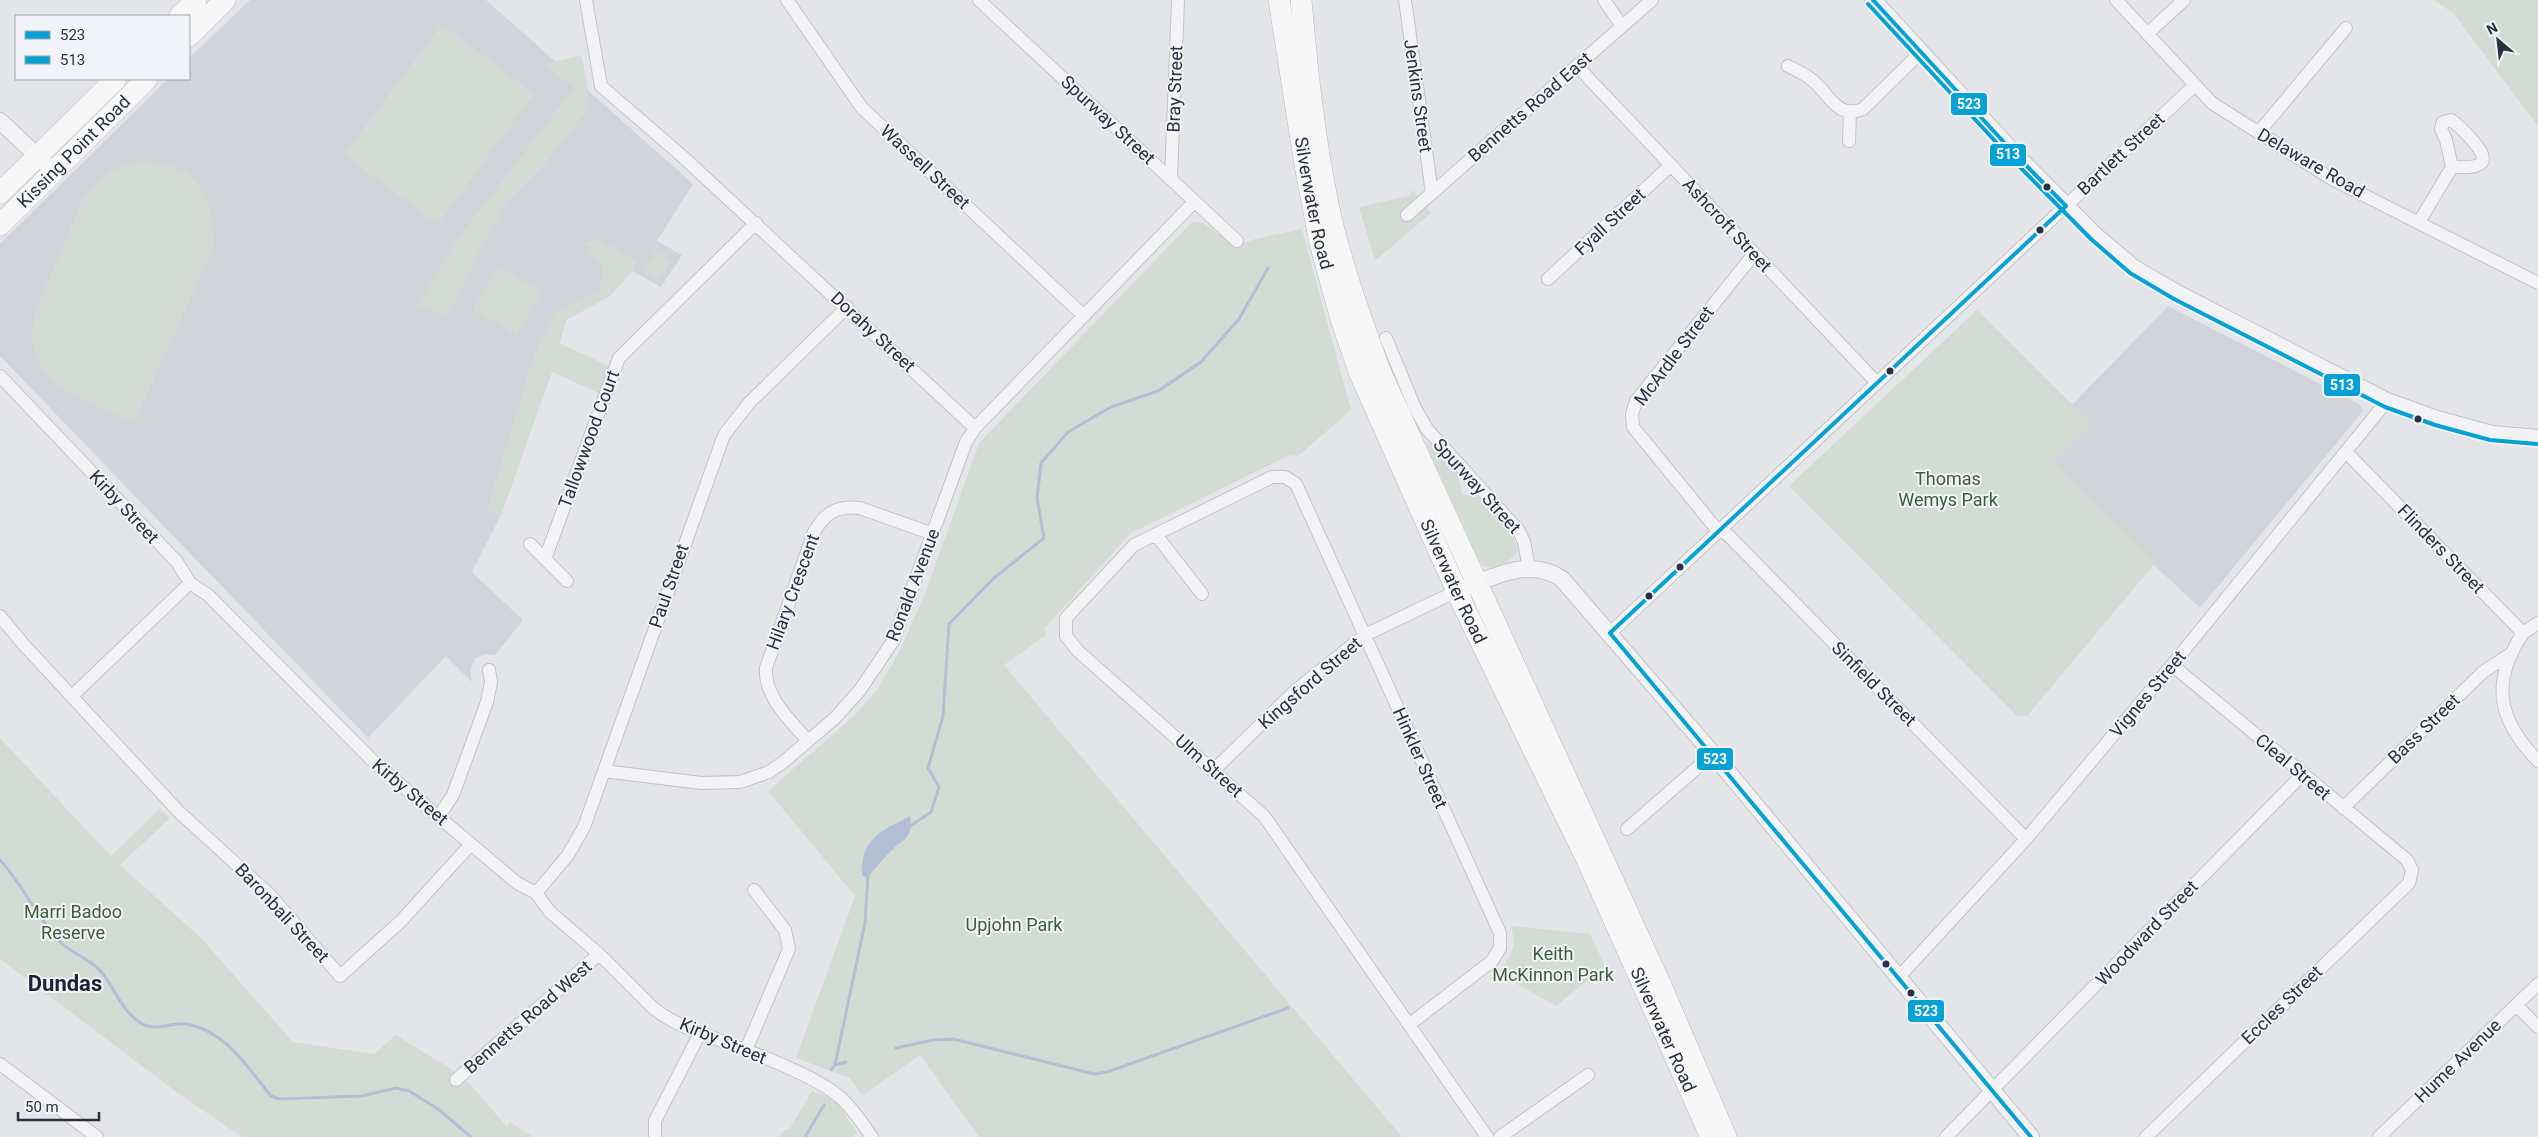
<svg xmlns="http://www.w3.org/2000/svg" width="2538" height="1137" viewBox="0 0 2538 1137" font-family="Roboto,sans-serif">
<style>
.built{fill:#d2d4db}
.green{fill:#d3dcd4}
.water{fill:#b2bed3}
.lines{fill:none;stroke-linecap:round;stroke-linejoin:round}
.stream{stroke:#b2bed3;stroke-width:3}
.minor-casing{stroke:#c2c3c6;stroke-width:14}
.tertiary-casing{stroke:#c2c3c6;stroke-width:18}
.primary-casing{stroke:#c0c2c6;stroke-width:22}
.trunk-casing{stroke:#b6b8bd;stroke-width:22}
.minor{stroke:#f3f3f5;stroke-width:12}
.tertiary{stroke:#f3f3f5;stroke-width:16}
.primary{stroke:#f7f7f7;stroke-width:21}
.trunk{stroke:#f7f7f7;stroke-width:21}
.bus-1-casing{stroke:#f2f3f8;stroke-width:8}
.bus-2-casing{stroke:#f2f3f8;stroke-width:8}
.bus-1{stroke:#06a1d5;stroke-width:4}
.bus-2{stroke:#06a1d5;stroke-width:4}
.bus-dot{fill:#2a3042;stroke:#f2f3f8;stroke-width:2}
.labels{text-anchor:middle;stroke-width:4;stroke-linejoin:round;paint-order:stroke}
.street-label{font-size:18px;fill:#2a3042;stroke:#f2f3f8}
.park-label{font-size:18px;fill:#3a5e37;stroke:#f2f3f8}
.district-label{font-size:22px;font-weight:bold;fill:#1c2133;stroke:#f2f3f8}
.line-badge{stroke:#f2f3f8;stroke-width:2}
.badge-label{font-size:14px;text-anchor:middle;font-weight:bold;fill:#fff}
</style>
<rect width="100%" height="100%" fill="#e4e5e8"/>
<path class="built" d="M250,0h236l207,184 -36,57 25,14 -21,32 -29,-16 -22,25 -44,24 -14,51 -51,144 -29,57 51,48 -28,35 -10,-1 -9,4 -6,11 2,13 -26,-26 -78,82 -368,-382v-112l168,-165h21v-21z
M2168,306l191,98 4,7 -163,197 -152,-143 24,-60z"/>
<path class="green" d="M2434,0h104v126l-84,-112z
M442,24l92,70 -96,130 -94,-69z
M581,55l6,27 2,26 -49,62 -32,30 -30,54 -30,62 -30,-11 38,-64 118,-153 -29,-24z
M140,161c57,3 73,31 74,85l-80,177 -77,-36 -12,-15 -9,-16 -4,-19 2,-22 49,-116c15,-21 31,-32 57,-38z
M1413,190l18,23 -56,48 -16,-54 50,-11z
M1192,222l11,1 33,23 19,-7 47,-10 49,181 -53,46 -8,-1 -159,78 -87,96 2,6 -42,30 398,472h-423l-59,-82 -58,41 -12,-18 -54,-20 59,-162 -87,-105 87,-76 22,-25 22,-38 26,-58 54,-151z
M599,239l38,23c-15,30 -43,42 -71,58l-7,23 50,23 -10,27 -47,-21 -51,143 -14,-5 47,-155 21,-43 45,-22 3,-21 -18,-26z
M655,252l16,10 -13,19 -15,-10z
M497,267l45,24 -25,44 -44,-25z
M1977,310l115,114 -38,38 102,100 -129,154h-10l-228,-230z
M1432,444l25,27 5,23 16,3 12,10 21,24 7,19c-6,12 -25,22 -37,14l-54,-118z
M0,738l111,118 49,-48 10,10 -50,47 81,73 92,104 81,12 22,-19 55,34 20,16 36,42 3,-5 23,15h-291l-63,-43 -179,-135z
M1511,926l79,8 15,32 -49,40 -58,-33c14,-19 19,-23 13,-47z
M812,1091l24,9 21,33 -4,4h-75l8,-8 3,1z"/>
<path class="water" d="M910,816c4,26 -10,23 -22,38 -7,7 -14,16 -21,24l-5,-3c-2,-37 20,-44 48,-59z"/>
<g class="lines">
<path class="stream" d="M909,827l22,-15 8,-25 -11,-19 15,-52 6,-92 45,-46 50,-40 -7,-40 4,-35 27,-31 43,-25 47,-16 43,-29 38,-43 29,-51
M0,860c22,24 36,55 58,80 13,14 34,19 45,34 12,16 19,36 36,48 16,11 30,0 47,2 39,6 62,44 85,72l8,3 83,-3 34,-8 13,3 29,18 33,28
M896,1048l37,-8 20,-1 141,35 13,-2 181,-64
M835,1065l11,-3
M831,1070l4,-5 30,-142 3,-49
M805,1137l19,-32"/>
<g class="minor-casing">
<path id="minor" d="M586,0l15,86 81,70 293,272
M787,0l75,108 222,208
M979,0l258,241
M1405,0l27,193
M1604,0l18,26
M2116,0l96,103 120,76 206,104
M2147,34l37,-34
M1577,66l300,317
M1788,66c8,4 17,8 24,14 17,13 25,40 51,29l58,-57
M2259,132l87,-104
M1849,141l1,-28
M1171,178l7,-178
M1407,215l245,-215
M2419,222l33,-55c8,0 25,2 30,-5 7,-9 -24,-37 -31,-42l-8,2 -2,7 5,11 6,27
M1754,254l-118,147 -4,13 1,13 81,99 14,9 298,304
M1548,279l123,-114
M1386,338l29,70 12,21 92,102 5,11 5,26
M0,376l177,186 13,21 18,12 167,168 142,120 19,10 14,19 49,42 52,52c19,17 45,25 68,34 34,13 96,35 122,58 12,11 21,25 31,39
M2346,452l177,181 15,-10
M1156,535l46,59
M530,544l15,15 74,-201 137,-135
M545,559l22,22
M0,616l24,29 155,167 91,83 70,81 61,-55 70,-77
M1610,633l585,-548
M2523,633c-33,50 -25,87 15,128
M72,696l118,-113
M808,741c-18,-21 -44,-44 -42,-73l48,-136c11,-19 23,-27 46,-24l73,26
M1214,770l81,-79 70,-56 92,-44
M604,771l97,12 39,-1 29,-10 12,-8 54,-46 25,-28 33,-49 73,-199 9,-14 219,-226
M2343,808l140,-136 26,-17
M439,816l14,-21 34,-93 4,-20 -2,-12
M1627,829l86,-75
M536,893l32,-38 16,-28 140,-392 25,-32 98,-96
M1898,978l128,-139 146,-174 215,-264
M2516,1005l22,22
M1410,1024l82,-63 8,-13v-15l-204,-449 -11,-7h-13l-138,68 -68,73v18l12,15 186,165 223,321
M746,1050l43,-101 -4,-19 -31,-40
M0,1064l97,73
M456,1080l143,-126
M655,1137v-16l45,-88
M1500,1137l88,-62
M1946,1137l356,-362
M2146,1137l263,-254 3,-13 -5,-10 -235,-195
M2379,1137l159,-153"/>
</g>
<g class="tertiary-casing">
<path id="tertiary" d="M1873,0l139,151 83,84 39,33 43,25 210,108 50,18 55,15 46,4
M0,121l45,42
M1457,591c34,-13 72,-35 105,-12l151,175 318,383"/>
</g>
<g class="primary-casing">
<g id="primary">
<path d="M180,16l16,-16"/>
<path d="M189,36l36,-36"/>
<path d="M0,193l116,-114"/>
<path id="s1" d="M0,225l147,-146"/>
</g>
</g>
<g class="trunk-casing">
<g id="trunk">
<path id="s2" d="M1279,0l26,165 15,78 21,76 19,55 104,233 124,255 123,275"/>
<path d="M1301,0c6,68 13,136 27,204 12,57 32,112 52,167l279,610 67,156"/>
</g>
</g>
<use href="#minor" class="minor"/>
<use href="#tertiary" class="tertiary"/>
<use href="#primary" class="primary"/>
<use href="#trunk" class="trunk"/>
<g class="bus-1-casing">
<path id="bus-1" d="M1873,0l139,151 54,55
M1610,633l421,504
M1610,633l456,-427"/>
</g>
<g class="bus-2-casing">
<path id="bus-2" d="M1868,4l140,151 83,84 39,34 44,26 211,108 50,18 55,15 47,4"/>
</g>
<use href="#bus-1" class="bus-1"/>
<use href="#bus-2" class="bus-2"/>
</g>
<g class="bus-dot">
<circle cx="2047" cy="187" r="4.5"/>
<circle cx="2040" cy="230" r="4.5"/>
<circle cx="1890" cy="371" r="4.5"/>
<circle cx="2418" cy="419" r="4.5"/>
<circle cx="1680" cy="567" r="4.5"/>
<circle cx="1649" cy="596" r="4.5"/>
<circle cx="1886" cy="964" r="4.5"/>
<circle cx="1911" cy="993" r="4.5"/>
</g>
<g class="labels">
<g class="street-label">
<text transform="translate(1175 89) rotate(-88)" y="6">Bray Street</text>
<text transform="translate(1418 96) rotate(82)" y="6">Jenkins Street</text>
<text transform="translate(1530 107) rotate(-41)" y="6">Bennetts Road East</text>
<text transform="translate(1108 120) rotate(43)" y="6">Spurway Street</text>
<text dy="6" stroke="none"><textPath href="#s1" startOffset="104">Kissing Point Road</textPath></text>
<text transform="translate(2121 154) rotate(-43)" y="6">Bartlett Street</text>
<text transform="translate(2311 163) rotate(30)" y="6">Delaware Road</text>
<text transform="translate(925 167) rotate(43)" y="6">Wassell Street</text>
<text dy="6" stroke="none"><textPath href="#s2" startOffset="206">Silverwater Road</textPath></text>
<text transform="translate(1610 222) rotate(-43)" y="6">Fyall Street</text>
<text transform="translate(1727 225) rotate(47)" y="6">Ashcroft Street</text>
<text transform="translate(873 332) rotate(43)" y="6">Dorahy Street</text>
<text transform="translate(1674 356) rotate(-53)" y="6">McArdle Street</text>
<text transform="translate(589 439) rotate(-70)" y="6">Tallowwood Court</text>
<text transform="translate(1477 486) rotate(48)" y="6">Spurway Street</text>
<text transform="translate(124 507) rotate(47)" y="6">Kirby Street</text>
<text transform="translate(2441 549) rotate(46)" y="6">Flinders Street</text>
<text dy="6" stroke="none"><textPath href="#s2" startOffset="611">Silverwater Road</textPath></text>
<text transform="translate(913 585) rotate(-69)" y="6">Ronald Avenue</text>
<text transform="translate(669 586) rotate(-71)" y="6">Paul Street</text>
<text transform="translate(793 592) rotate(-70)" y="6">Hilary Crescent</text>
<text transform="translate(1310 683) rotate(-41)" y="6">Kingsford Street</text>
<text transform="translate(1874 684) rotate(45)" y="6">Sinfield Street</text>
<text transform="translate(2148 694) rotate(-50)" y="6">Vignes Street</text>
<text transform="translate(2424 729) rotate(-44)" y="6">Bass Street</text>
<text transform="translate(1420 758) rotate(66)" y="6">Hinkler Street</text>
<text transform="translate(1209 766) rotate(42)" y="6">Ulm Street</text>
<text transform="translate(2293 767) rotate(40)" y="6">Cleal Street</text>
<text transform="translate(410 792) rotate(40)" y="6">Kirby Street</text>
<text transform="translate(282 913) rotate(47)" y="6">Baronbali Street</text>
<text transform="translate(2147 933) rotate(-46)" y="6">Woodward Street</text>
<text transform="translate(2282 1005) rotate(-44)" y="6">Eccles Street</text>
<text transform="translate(528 1017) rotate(-41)" y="6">Bennetts Road West</text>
<text dy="6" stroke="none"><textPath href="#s2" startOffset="1106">Silverwater Road</textPath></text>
<text transform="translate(723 1041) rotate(23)" y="6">Kirby Street</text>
<text transform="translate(2458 1061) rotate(-44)" y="6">Hume Avenue</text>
</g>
<g class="park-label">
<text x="1948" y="485">Thomas<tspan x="1948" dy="21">Wemys Park</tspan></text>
<text x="73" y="918">Marri Badoo<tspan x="73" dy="21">Reserve</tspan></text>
<text x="1014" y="931">Upjohn Park</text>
<text x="1553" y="960">Keith<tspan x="1553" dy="21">McKinnon Park</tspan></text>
</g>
<g class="district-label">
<text x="65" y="991">Dundas</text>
</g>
</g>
<g class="line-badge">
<rect x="1950" y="92" width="38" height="24" rx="5" fill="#06a1d5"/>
<rect x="1989" y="143" width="38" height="24" rx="5" fill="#06a1d5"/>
<rect x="2323" y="373" width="38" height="24" rx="5" fill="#06a1d5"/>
<rect x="1696" y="747" width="38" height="24" rx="5" fill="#06a1d5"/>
<rect x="1907" y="999" width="38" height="24" rx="5" fill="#06a1d5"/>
</g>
<g class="badge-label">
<text x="1969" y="109">523</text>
<text x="2008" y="159">513</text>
<text x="2342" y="390">513</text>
<text x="1715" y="764">523</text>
<text x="1926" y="1016">523</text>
</g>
<rect x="15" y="15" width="175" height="65" fill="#f2f3f8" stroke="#a2a5af"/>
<rect x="25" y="31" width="25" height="8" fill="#06a1d5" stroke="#a2a5af"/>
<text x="60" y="40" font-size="15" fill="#2a3042">523</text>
<rect x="25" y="56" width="25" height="8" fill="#06a1d5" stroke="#a2a5af"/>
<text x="60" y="65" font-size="15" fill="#2a3042">513</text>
<g transform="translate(2498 40) rotate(332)" stroke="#f2f3f8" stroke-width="4" paint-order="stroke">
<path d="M0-4L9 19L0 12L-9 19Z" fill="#2a3042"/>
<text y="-8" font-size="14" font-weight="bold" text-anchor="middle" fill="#2a3042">N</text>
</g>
<path d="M18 1112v8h81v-8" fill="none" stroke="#2a3042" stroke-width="2.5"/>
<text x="25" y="1112" font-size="15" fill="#2a3042" stroke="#f2f3f8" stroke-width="4" paint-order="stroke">50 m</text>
</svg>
